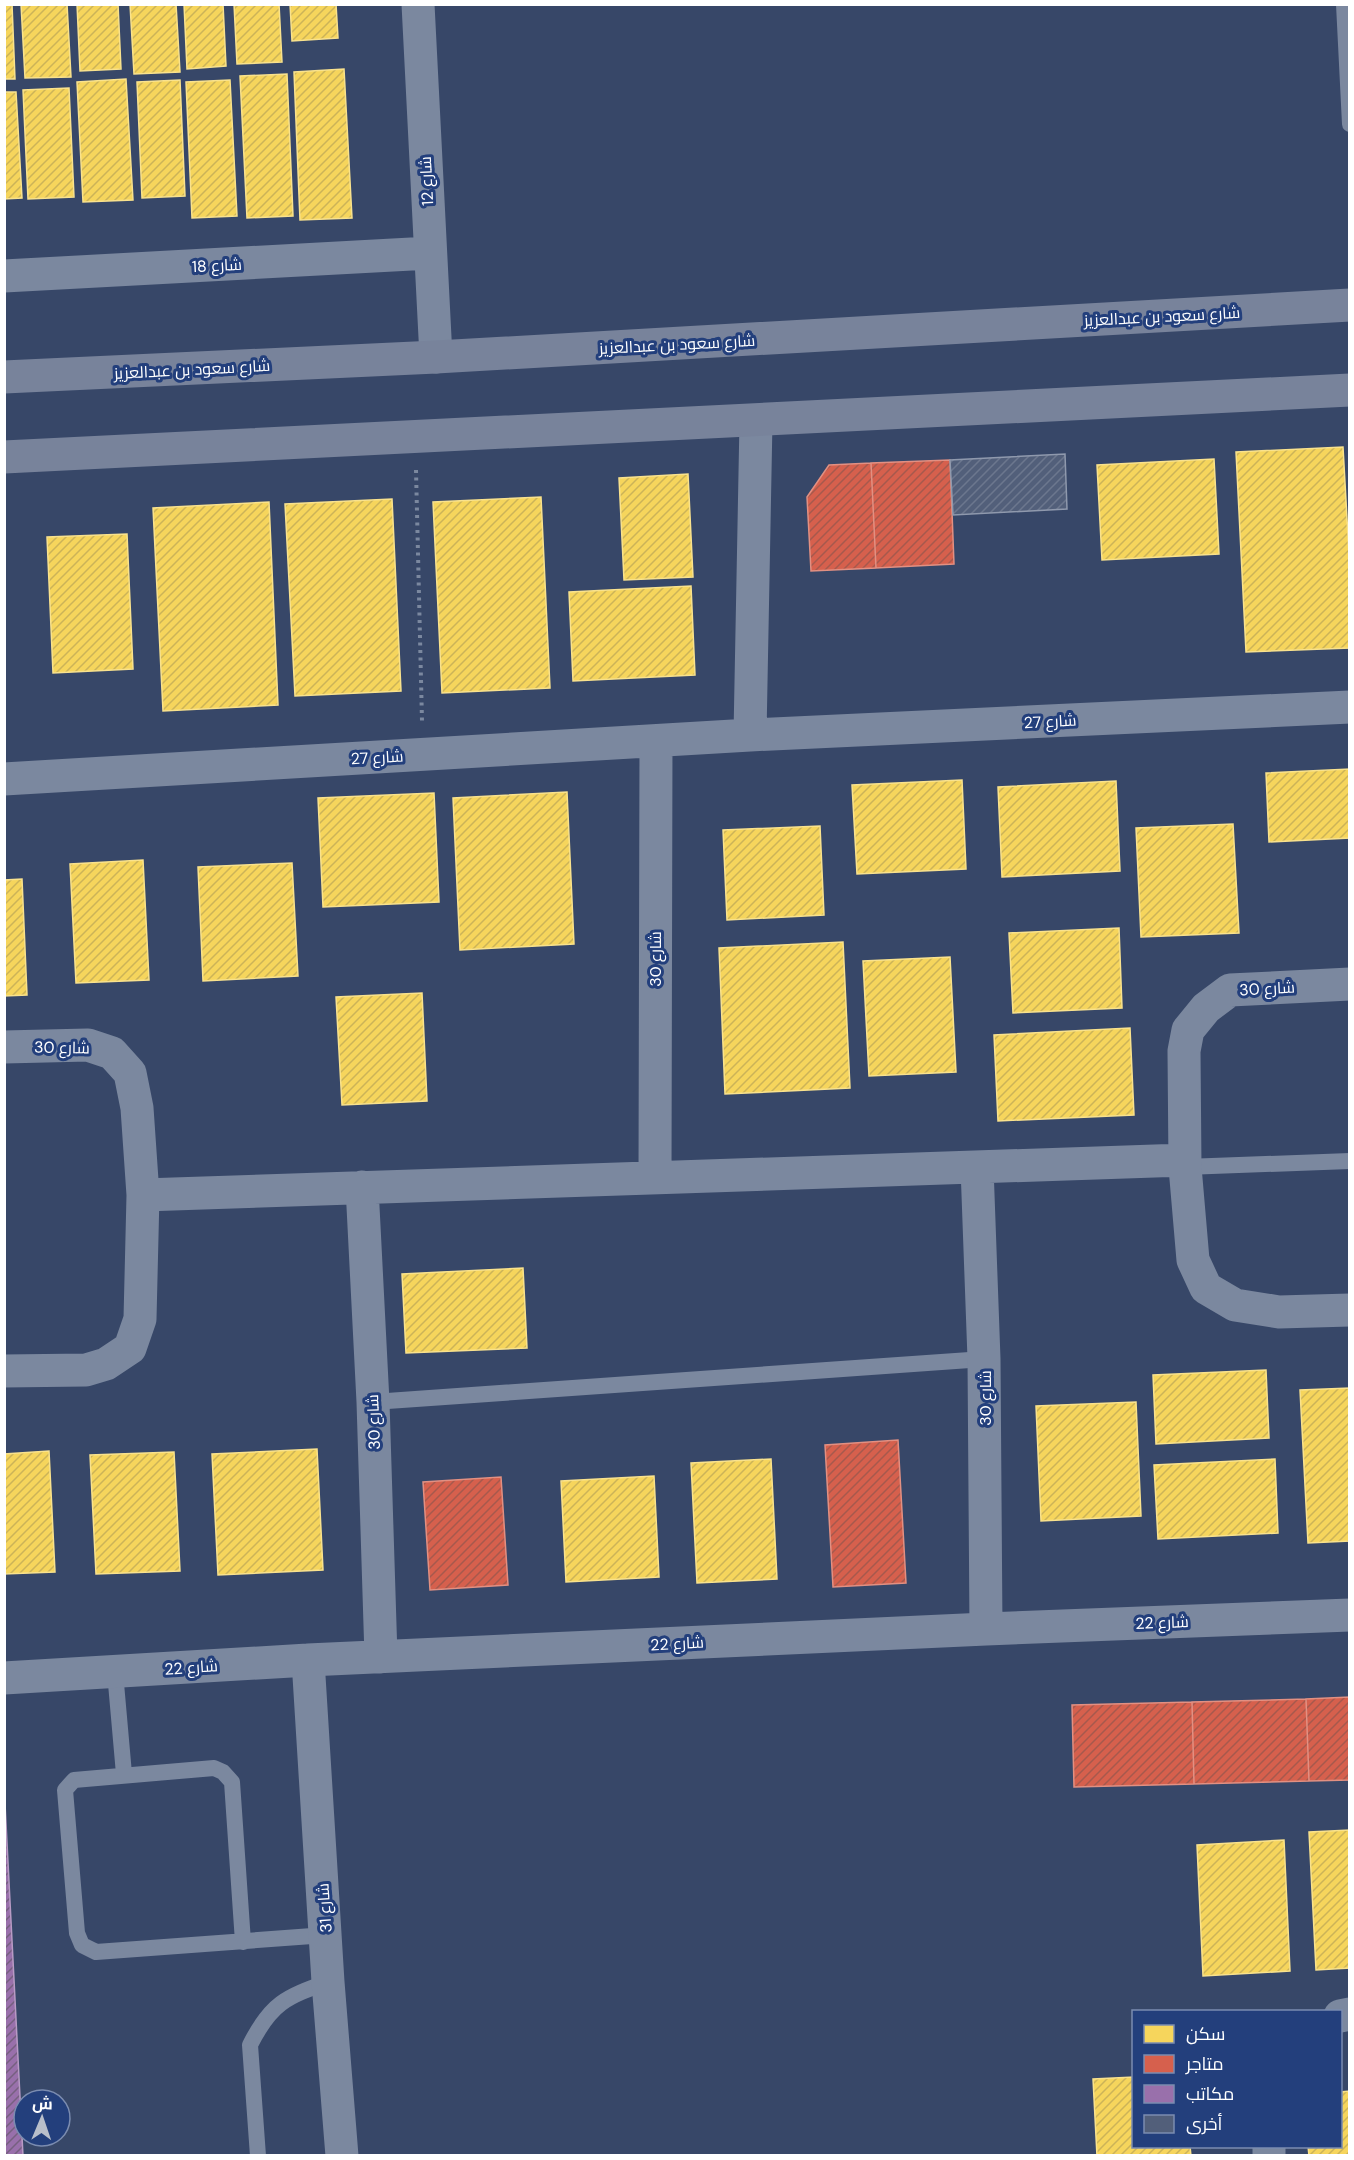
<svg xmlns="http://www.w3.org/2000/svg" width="1354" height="2160" viewBox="0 0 1354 2160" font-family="'DM Sans',Cairo,sans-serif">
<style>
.homes{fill:url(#homes-hatch);stroke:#f9e28d;stroke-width:1.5}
.shops{fill:url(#shops-hatch);stroke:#e29082;stroke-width:1.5}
.offices{fill:url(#offices-hatch);stroke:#b89bc4;stroke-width:1.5}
.building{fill:url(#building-hatch);stroke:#8f99ad;stroke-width:1.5}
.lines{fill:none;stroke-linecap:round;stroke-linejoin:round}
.path{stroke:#7b889f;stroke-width:4;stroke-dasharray:3 4.5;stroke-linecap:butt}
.lane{stroke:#7b889f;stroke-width:16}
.street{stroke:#7b889f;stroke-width:33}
.secondary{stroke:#78839b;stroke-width:33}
.labels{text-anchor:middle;stroke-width:6;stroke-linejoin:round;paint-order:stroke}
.street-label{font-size:16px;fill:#fff;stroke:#233f7c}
</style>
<defs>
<pattern id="homes-hatch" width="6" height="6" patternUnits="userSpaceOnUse" patternTransform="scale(1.5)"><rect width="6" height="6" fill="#f6d55c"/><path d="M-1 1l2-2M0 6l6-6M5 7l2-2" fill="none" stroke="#ccb358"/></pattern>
<pattern id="shops-hatch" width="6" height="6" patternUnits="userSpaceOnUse" patternTransform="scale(1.5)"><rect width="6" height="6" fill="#d6604d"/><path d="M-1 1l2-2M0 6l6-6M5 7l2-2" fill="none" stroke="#a6594d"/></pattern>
<pattern id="offices-hatch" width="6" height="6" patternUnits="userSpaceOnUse" patternTransform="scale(1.5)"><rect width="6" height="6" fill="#9970ab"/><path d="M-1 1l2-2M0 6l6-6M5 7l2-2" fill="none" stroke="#766080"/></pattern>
<pattern id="building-hatch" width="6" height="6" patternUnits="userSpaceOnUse" patternTransform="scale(1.5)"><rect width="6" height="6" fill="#525f7a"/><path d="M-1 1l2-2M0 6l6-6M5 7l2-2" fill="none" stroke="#6c778e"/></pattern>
</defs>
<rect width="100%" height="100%" fill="#374768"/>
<path class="homes" d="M4,4h8l3,75h-11z
M21,4h46l4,73 -46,1z
M77,4h41l3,65 -41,2z
M130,4h46l4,68 -46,2z
M184,4h39l3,62 -39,3z
M234,4h45l3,58 -45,2z
M290,4h46l2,34 -46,3z
M344,69l8,149 -52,2 -6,-148z
M287,74l6,142 -46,2 -7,-142z
M126,79l7,121 -50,2 -6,-120z
M180,80l5,116 -43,2 -5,-116z
M230,80l7,136 -45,2 -6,-136z
M69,88l5,109 -46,2 -5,-109z
M4,92h12l6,106 -18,1z
M1343,447l7,125v76l-104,4 -10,-200z
M1214,459l5,95 -117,6 -5,-95z
M688,474l5,103 -69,3 -5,-102z
M541,497l9,191 -108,5 -9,-191z
M392,499l9,192 -106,5 -10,-192z
M269,502l9,203 -115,6 -10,-203z
M127,534l6,135 -80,4 -6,-136z
M691,586l4,89 -122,6 -4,-89z
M1350,769v69l-81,4 -3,-69z
M962,780l4,89 -109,5 -5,-89z
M1116,781l4,90 -118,6 -4,-90z
M567,792l7,152 -114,6 -7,-152z
M434,793l5,109 -116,5 -5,-109z
M1233,824l6,109 -98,4 -5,-109z
M820,826l4,89 -97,5 -4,-90z
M143,860l6,120 -73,3 -6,-119z
M292,863l6,113 -95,5 -5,-114z
M22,879l5,116 -23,1v-116z
M1119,928l3,80 -109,5 -4,-80z
M843,942l7,146 -125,6 -6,-146z
M950,957l6,115 -87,4 -6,-115z
M422,993l5,108 -85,4 -6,-108z
M1130,1028l4,87 -136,6 -4,-86z
M523,1268l4,80 -121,5 -4,-79z
M1266,1370l3,68 -113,6 -3,-69z
M1350,1388v153l-42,2 -8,-153z
M1136,1402l5,114 -100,5 -5,-115z
M317,1449l6,121 -105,5 -6,-121z
M49,1451l6,121 -51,2v-120z
M174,1452l6,119 -84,3 -6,-119z
M771,1459l6,120 -80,4 -6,-120z
M1275,1459l3,74 -120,6 -4,-74z
M654,1476l5,101 -93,5 -5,-101z
M1350,1830v138l-34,2 -7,-138z
M1284,1840l6,131 -87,5 -6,-131z
M1134,2077v69h56l1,10h-94l-4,-77z
M1350,2091v65h-41l-1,-10h32v-54z"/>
<path class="shops" d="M950,460l4,104 -78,4 -5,-105z
M871,463l5,105 -65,3 -4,-74 22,-32z
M898,1440l8,143 -73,4 -8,-142z
M501,1477l7,108 -78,5 -7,-108z
M1350,1697v83l-41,1 -3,-82z
M1306,1699l3,82 -115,3 -2,-82z
M1192,1702l2,82 -120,3 -2,-82z"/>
<path class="offices" d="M4,1784l19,372h-19z"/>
<path class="building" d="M1065,454l2,55 -114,6 -3,-55z"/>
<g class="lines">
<path class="path" d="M416,470l6,251"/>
<path class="lane" d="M1344,4l6,120
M1185,1167l165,-6
M373,1402l611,-43
M115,1672l9,102
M243,1942l-11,-160 -9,-10 -9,-4 -140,12 -9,10 12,143 5,12 14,7 230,-17
M258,2156l-8,-111c21,-42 36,-48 78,-63"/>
<path class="street" d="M418,4l18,353
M4,276l426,-23
M750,735l6,-314
M4,779l746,-44 600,-28
M1350,984l-120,6 -24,18 -18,22 -4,21 1,116 8,93 13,28 29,17 44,7 71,-2
M4,1047l84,-2 24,8 18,20 7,35 6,87 -3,124 -10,29 -24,16 -20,6 -82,1
M977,1167l7,192 2,270
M655,1178l1,-437
M362,1187l11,215 8,255
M143,1195l1041,-35
M308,1660l20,322 14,174
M4,1678l304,-18 678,-31 364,-14
M1340,2016l10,-2
M1269,2146v10"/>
<path class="secondary" d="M4,377l432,-20 914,-52
M4,457l1346,-67"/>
</g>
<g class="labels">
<g class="street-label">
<text transform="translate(426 181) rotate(-93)" y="6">شارع 12</text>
<text transform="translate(217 265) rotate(-3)" y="6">شارع 18</text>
<text transform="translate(1162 316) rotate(-3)" y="6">شارع سعود بن عبدالعزيز</text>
<text transform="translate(677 344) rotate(-3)" y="6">شارع سعود بن عبدالعزيز</text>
<text transform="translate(192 369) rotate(-3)" y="6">شارع سعود بن عبدالعزيز</text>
<text transform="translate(1050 721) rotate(-3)" y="6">شارع 27</text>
<text transform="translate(377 757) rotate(-3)" y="6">شارع 27</text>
<text transform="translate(655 959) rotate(-90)" y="6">شارع 30</text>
<text transform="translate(1267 988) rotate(-3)" y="6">شارع 30</text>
<text transform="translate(62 1047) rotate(1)" y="6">شارع 30</text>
<text transform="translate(985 1398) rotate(-90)" y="6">شارع 30</text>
<text transform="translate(373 1422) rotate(-92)" y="6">شارع 30</text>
<text transform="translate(1162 1622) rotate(-2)" y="6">شارع 22</text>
<text transform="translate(677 1643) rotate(-3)" y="6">شارع 22</text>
<text transform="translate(191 1667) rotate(-4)" y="6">شارع 22</text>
<text transform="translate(324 1908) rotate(-94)" y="6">شارع 31</text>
</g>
</g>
<rect width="1354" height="2160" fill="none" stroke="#ffffff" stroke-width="12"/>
<rect x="1132" y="2010" width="210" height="138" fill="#233f7c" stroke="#7b8cb0" stroke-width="1.5"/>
<rect x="1144" y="2025" width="30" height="18" fill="#f6d55c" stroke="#7b8cb0" stroke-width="1.5"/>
<text x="1186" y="2040" font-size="18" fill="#ffffff">سكن</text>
<rect x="1144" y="2055" width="30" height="18" fill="#d6604d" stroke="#7b8cb0" stroke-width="1.5"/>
<text x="1186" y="2070" font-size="18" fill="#ffffff">متاجر</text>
<rect x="1144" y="2085" width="30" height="18" fill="#9970ab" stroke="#7b8cb0" stroke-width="1.5"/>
<text x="1186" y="2100" font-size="18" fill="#ffffff">مكاتب</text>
<rect x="1144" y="2115" width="30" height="18" fill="#525f7a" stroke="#7b8cb0" stroke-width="1.5"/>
<text x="1186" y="2130" font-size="18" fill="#ffffff">أخرى</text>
<g transform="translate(42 2118) rotate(2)"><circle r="28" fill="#233f7c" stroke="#7b8cb0" stroke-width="1.5"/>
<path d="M0-4.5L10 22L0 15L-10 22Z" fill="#b9bfca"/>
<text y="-9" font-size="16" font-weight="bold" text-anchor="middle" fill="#ffffff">ش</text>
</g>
</svg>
